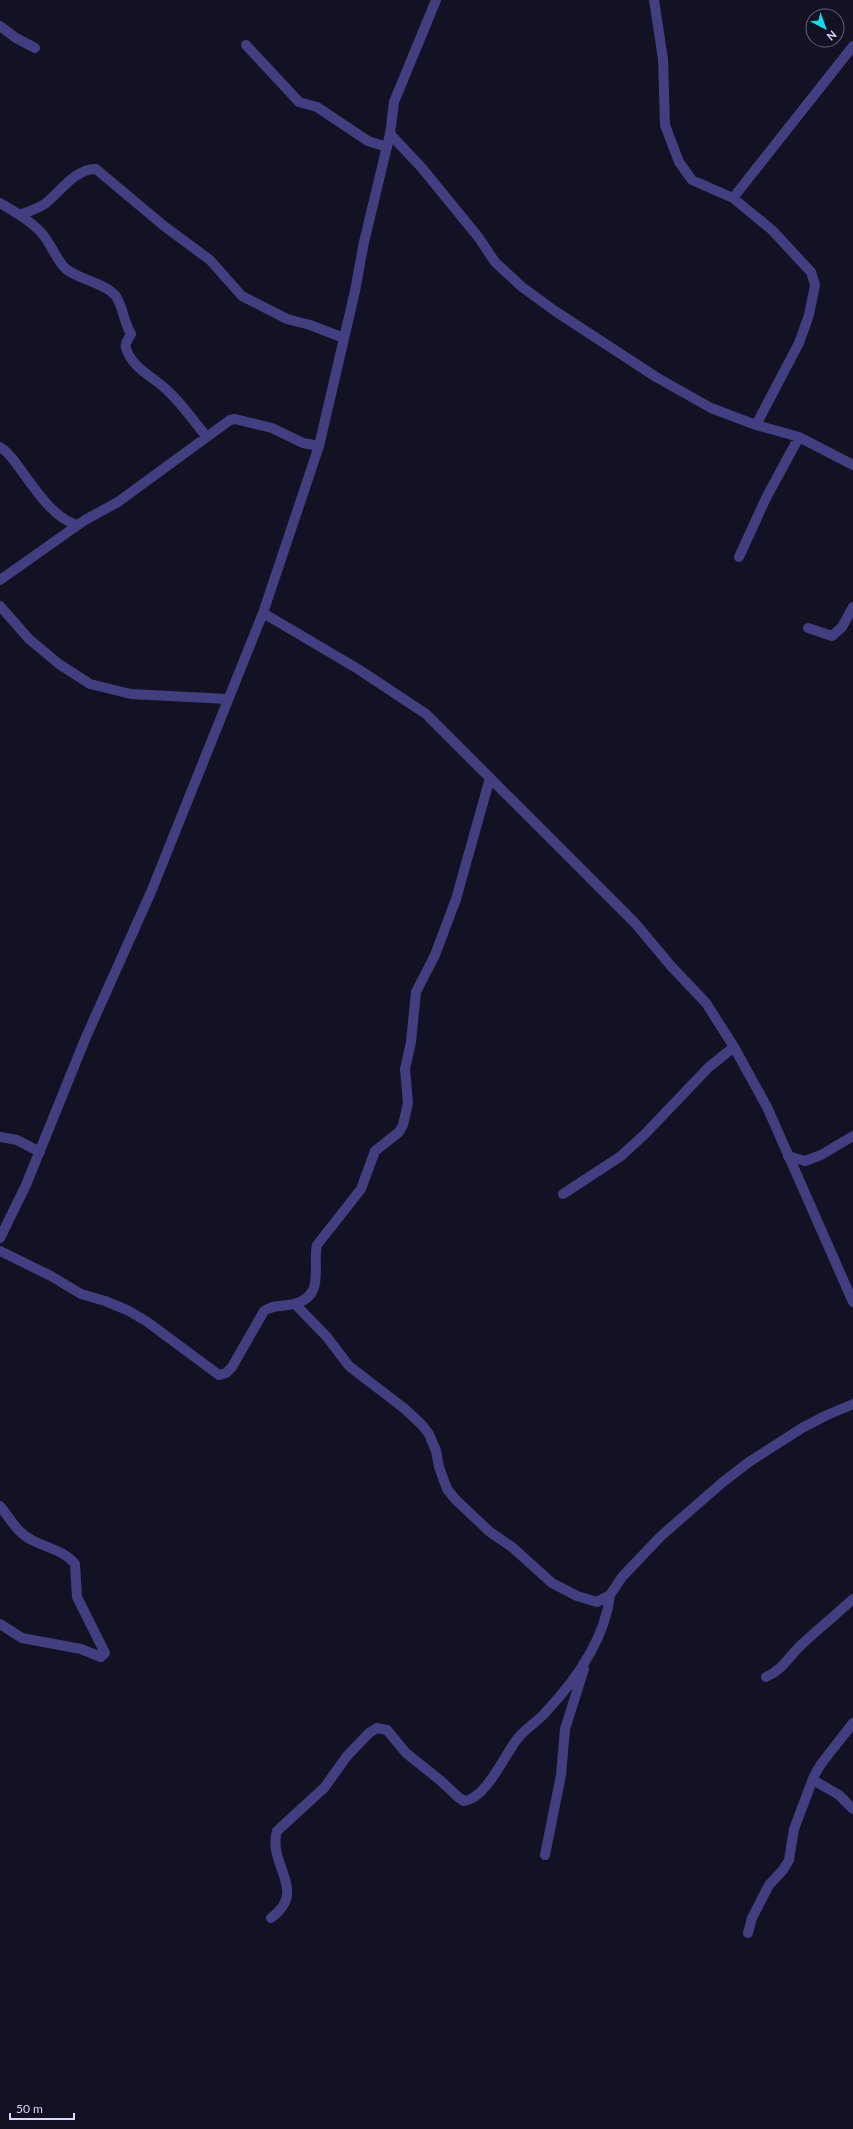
<svg xmlns="http://www.w3.org/2000/svg" width="853" height="2129" viewBox="0 0 853 2129" font-family="Lato,sans-serif">
<style>
.lines{fill:none;stroke-linecap:round;stroke-linejoin:round}
.minor{stroke:#413f7f;stroke-width:10}
</style>
<rect width="100%" height="100%" fill="#131124"/>
<g class="lines">
<path class="minor" d="M654,0l9,59 2,66 14,37 13,18 41,18 39,32 39,42 4,13 -6,30 -10,28 -43,82
M0,26l16,12 19,10
M246,45l53,57 18,5 51,34 19,6
M390,134l32,34 57,70 16,24 27,25 33,24 101,66 55,31 45,17 43,12 54,28
M733,198l120,-152
M0,203c15,9 33,19 44,33 8,10 13,25 22,33 14,11 38,14 49,26 7,8 9,28 16,39 -2,5 -7,9 -5,14 6,21 30,30 43,44 14,13 25,30 38,45
M20,215c8,-4 18,-6 26,-12 14,-11 30,-35 50,-34l68,57 46,34 32,36 45,23 23,6 34,13
M0,447c9,5 15,15 21,23 14,19 32,48 56,55
M739,557l27,-59 33,-61
M0,580l85,-60 33,-18 112,-82 5,-1 37,9 31,15 16,3
M0,606l29,33 30,25 31,20 41,10 97,5
M263,613l95,56 68,45 209,209 36,43 35,37 28,44 33,60 86,195
M808,628l24,8 10,-9 11,-20
M0,1137l17,3 23,12
M788,1156l17,5 16,-6 32,-19
M563,1194l58,-38 23,-21 65,-68 25,-20
M0,1238l26,-53 60,-148 65,-145 112,-279 56,-167 36,-155 9,-49 26,-108 4,-32 42,-102
M0,1251l51,25 30,18 24,7 22,9 19,11 73,54 7,-2 6,-6 32,-56c10,-7 19,-4 30,-7 32,-8 18,-38 23,-59l44,-56 14,-38 24,-19 4,-7 5,-22 -3,-34 6,-27 5,-50 19,-37 21,-56 34,-121
M295,1304l32,33 22,29 56,43 17,16 7,9 7,17 3,16 8,22 9,11 34,32 22,15 40,36 25,13 20,6 13,-7 12,-18 39,-41 62,-54 26,-20 53,-34 25,-13 26,-11
M0,1506c10,12 17,27 32,34 16,9 32,10 43,24l2,33 28,56 -4,4 -20,-8 -59,-11 -22,-14
M766,1677c16,-7 22,-19 34,-31 17,-16 36,-31 53,-47
M813,1780l26,15 14,14
M545,1855l16,-80 4,-46 19,-60 -1,-5
M271,1918c38,-27 -4,-53 6,-87l47,-43 23,-32 22,-23 8,-5 10,2 19,23 35,28 17,16 6,4c23,-3 40,-46 54,-63 8,-10 19,-16 27,-25 30,-32 60,-73 65,-118
M748,1933l4,-15 17,-33 14,-15 6,-10 5,-31 20,-53 7,-12 32,-41"/>
</g>
<g transform="translate(825 28) rotate(139)"><circle r="19" fill="#131124" stroke="#63607a"/>
<path d="M0-3L7 15L0 10L-7 15Z" fill="#13daeb"/>
<text y="-6" font-size="11" font-weight="bold" text-anchor="middle" fill="#dad7fc">N</text>
</g>
<path d="M10 2113v6h64v-6" fill="none" stroke="#dad7fc" stroke-width="2"/>
<text x="16" y="2113" font-size="12" fill="#dad7fc" stroke="#131124" stroke-width="3" paint-order="stroke">50 m</text>
</svg>
